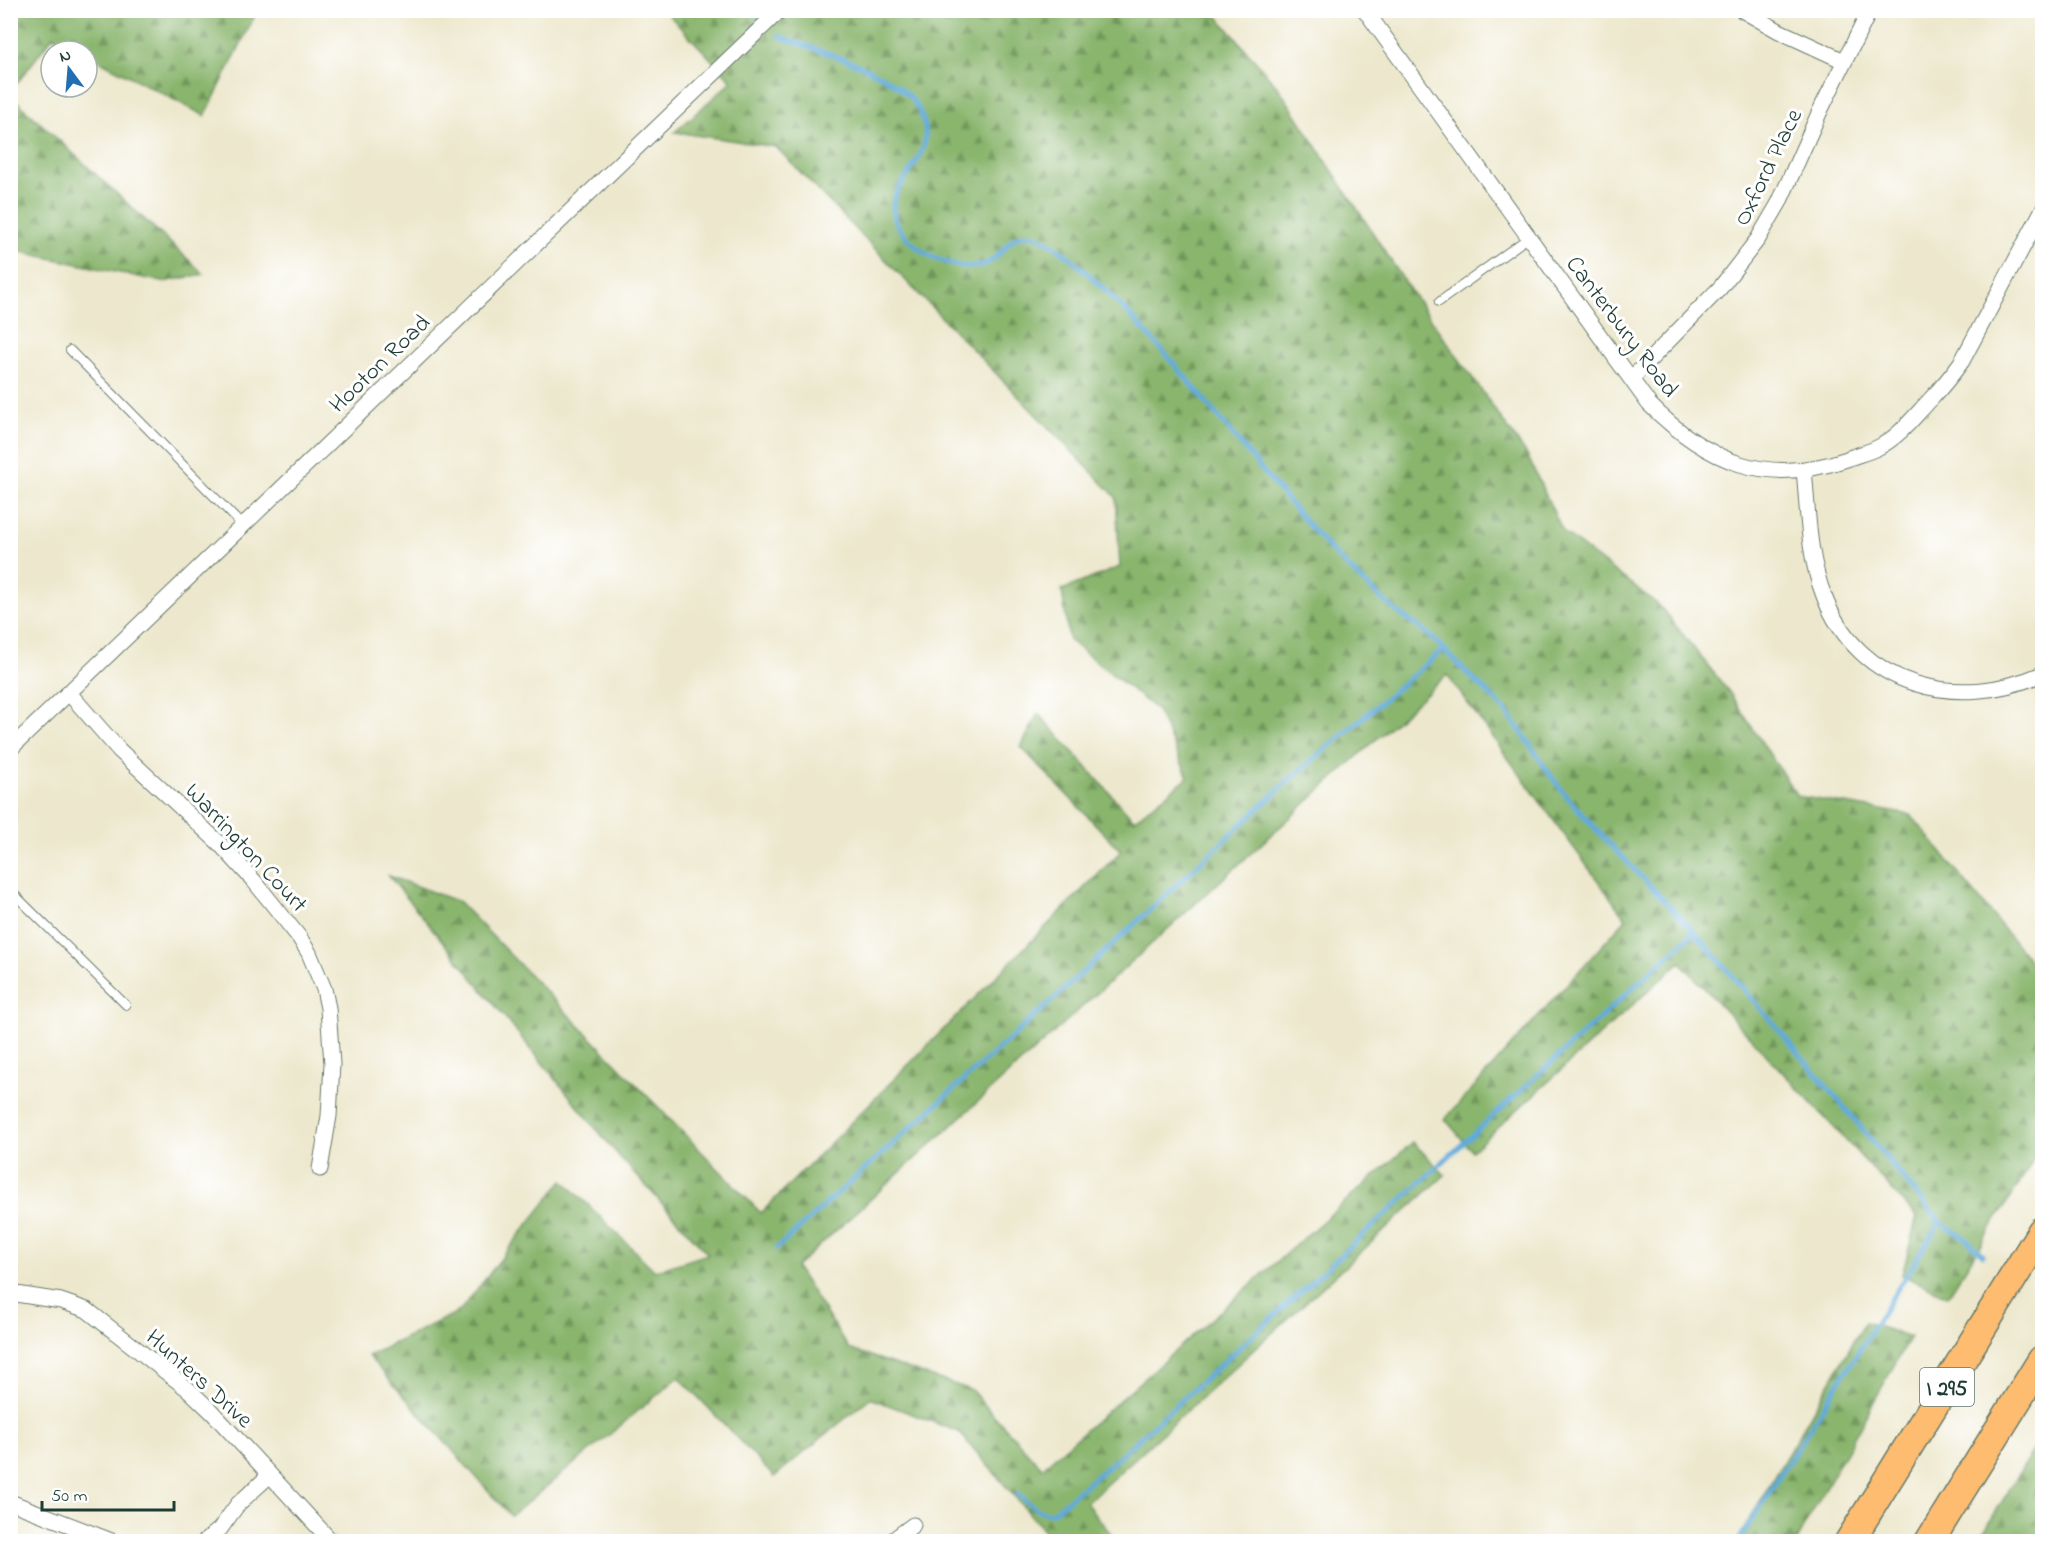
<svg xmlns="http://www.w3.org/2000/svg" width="2053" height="1552" viewBox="0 0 2053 1552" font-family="'Indie Flower',sans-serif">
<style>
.forest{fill:url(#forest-firs);stroke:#547950;stroke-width:1.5}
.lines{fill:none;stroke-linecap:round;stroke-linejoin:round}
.stream{stroke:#62abda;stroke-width:5}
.service-casing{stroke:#67796a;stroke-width:10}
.minor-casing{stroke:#67796a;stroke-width:17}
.motorway-casing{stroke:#67796a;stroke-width:31}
.service{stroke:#fff;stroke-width:8}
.minor{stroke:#fff;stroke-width:15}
.motorway{stroke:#fdbc6f;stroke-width:28}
.labels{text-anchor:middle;stroke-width:6;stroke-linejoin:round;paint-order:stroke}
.shield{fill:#fff;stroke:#627771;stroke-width:1.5}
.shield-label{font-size:22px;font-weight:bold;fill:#1f3d34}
.street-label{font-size:24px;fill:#1f3d34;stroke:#fff}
</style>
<defs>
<pattern id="forest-firs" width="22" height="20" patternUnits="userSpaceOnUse" patternTransform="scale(1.5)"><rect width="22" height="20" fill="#89b56d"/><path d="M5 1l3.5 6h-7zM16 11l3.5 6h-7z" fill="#6f945a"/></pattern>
</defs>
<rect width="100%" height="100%" fill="#fff"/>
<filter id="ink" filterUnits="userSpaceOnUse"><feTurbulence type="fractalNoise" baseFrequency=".0167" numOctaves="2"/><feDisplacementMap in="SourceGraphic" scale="12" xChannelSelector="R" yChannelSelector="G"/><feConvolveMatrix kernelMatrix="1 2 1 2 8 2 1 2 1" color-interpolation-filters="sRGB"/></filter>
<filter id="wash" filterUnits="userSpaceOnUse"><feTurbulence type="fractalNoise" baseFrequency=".008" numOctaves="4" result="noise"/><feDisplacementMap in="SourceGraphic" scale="24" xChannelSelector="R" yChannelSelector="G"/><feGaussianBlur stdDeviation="1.35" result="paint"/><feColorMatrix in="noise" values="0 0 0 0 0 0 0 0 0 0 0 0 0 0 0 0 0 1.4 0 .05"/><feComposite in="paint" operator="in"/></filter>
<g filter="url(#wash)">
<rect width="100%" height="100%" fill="#ede8cd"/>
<path class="forest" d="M11,10h246v1l-52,105 -118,-62v-3h-6l-28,-15 -42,55z
M665,11h548l67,79 128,197 119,168 36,77 97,74 69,86 68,104 114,19 131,161v167l-15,28 -79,125 -46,-21 15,-58 -237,-255 -208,189 -27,-32 181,-200 -179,-244 -651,592 53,82 122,41 71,78 371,-326 32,33 -359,328 31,38h-64l-94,-109 -89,-34 -96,79 -95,-100 -168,139 -143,-160 92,-45 103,-131 92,91 53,-17 -91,-100 -228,-278 70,26 302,311 360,-362 -100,-104 17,-34 96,107 54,-43 -31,-67 -88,-70 -7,-50 58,-23 -4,-70 -340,-350 -101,-15 57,-51z
M11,96l193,178 -41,8 -152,-32z
M1865,1322l45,15 -114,204h-59z
M2042,1436v105h-64z"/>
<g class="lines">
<path class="stream" d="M748,10l8,5
M779,36c40,16 98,29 130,60 8,9 14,19 16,32 6,45 -62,65 -16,112 17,18 60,36 82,21 13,-9 18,-25 35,-26 18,-2 47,25 60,37 91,83 161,187 244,277 20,21 43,43 66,62 9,7 19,13 29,21 14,11 26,25 39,38 12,12 26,24 38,37 22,25 38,55 58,81 41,51 91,96 135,145 84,95 164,192 245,289l26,17 17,16
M777,1248l278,-250 234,-218 154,-130
M1018,1494c10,8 21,22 35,18l59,-49 192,-174 390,-357
M1738,1542l202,-320"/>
</g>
</g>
<g filter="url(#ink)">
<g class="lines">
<g class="service-casing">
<path id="service" d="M1439,302l90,-65
M70,350l173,176
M10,890l116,115"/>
</g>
<g class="minor-casing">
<path id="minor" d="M1365,10l284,394c58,58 117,83 198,55 9,-4 20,-6 30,-11 22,-11 37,-31 53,-48 12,-13 22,-25 32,-39l80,-150
M1742,10l37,21 65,30
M1631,379l89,-91 38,-49 21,-36 41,-92 50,-101
M1804,469c4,42 4,87 20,127 35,92 134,115 218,78
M69,693l50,57 100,93 35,38 45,56 10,16 15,36 4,19 4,56 -3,52 -9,53
M10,749l770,-739
M10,1293l51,8 26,9 102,80 22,21 121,131
M10,1502l104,40
M204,1542l16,-13 18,-25 32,-29
M890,1542l23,-17"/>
</g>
<g class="motorway-casing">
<path id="motorway" d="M1849,1542l193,-311
M1929,1542l113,-182"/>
</g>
<use href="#service" class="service"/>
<use href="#minor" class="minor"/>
<use href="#motorway" class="motorway"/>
</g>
</g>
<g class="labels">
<rect class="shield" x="1920" y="1368" width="54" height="38" rx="4.5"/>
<g class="shield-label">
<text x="1947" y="1395">I 295</text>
</g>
<g class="street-label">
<text transform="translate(1767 167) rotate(-64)" y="8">Oxford Place</text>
<text transform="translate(1623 326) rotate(53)" y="8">Canterbury Road</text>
<text transform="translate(379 363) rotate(-44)" y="8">Hooton Road</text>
<text transform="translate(247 847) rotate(47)" y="8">Warrington Court</text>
<text transform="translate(200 1378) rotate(42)" y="8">Hunters Drive</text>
</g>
</g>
<rect width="2053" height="1552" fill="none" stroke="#fff" stroke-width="36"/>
<g transform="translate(69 69) rotate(344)"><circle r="28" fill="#ffffff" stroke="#a5b1ae" stroke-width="1.5"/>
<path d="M0-4.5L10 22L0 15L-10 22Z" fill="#1f6fb2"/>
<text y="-9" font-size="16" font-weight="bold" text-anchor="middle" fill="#1f3d34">N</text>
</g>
<path d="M42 1501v9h132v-9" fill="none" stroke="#1f3d34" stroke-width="3"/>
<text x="51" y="1501" font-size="18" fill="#1f3d34" stroke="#ffffff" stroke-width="4.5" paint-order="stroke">50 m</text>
</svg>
